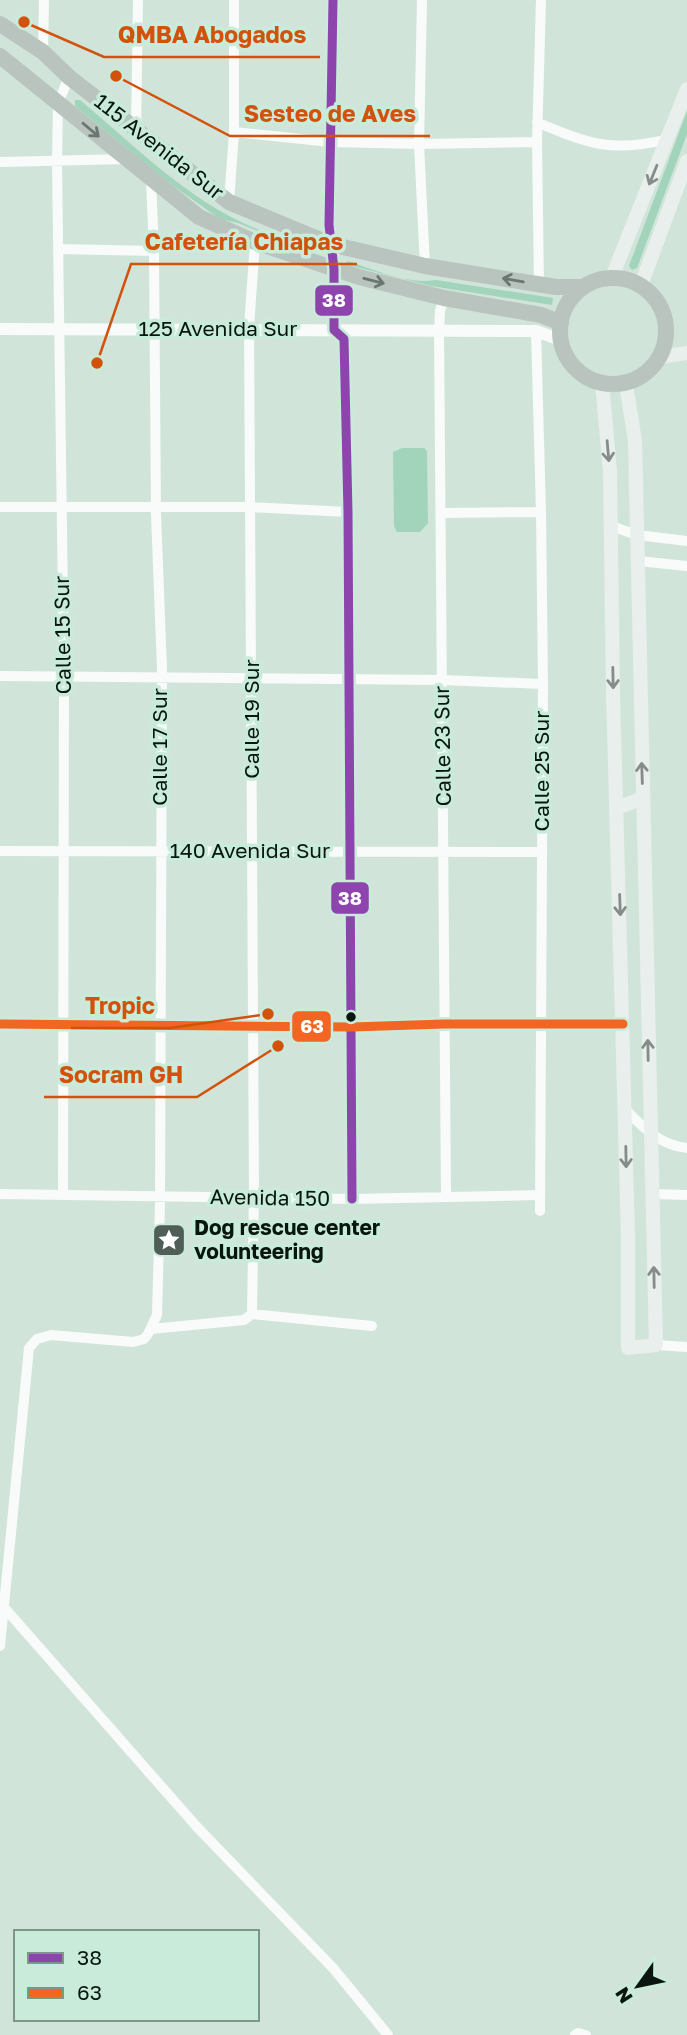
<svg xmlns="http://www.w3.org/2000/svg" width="687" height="2035" viewBox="0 0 687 2035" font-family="'Golos Text',sans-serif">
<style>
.green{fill:#a1d4bb}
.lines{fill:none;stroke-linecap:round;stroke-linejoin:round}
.minor{stroke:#f8fbf9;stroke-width:10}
.tertiary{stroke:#f8fbf9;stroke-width:12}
.secondary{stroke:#e9efec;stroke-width:14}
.primary{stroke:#b9c4bf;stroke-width:16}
.bus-1-casing{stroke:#c9ecda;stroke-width:14}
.bus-2-casing{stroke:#c9ecda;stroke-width:14}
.bus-1{stroke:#8e44ad;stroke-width:9}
.bus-2{stroke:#f26522;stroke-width:9}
.oneway{stroke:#6a7670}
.oneway2{stroke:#848d89}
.bus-dot{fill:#091610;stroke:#c9ecda;stroke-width:2.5}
.labels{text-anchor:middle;stroke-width:7;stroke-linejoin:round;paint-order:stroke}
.street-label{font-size:21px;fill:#091610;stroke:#c9ecda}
.poi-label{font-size:21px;font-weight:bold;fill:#091610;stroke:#c9ecda;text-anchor:start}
.leader{fill:none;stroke:#d2520c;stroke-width:2.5}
.callout-dot{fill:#d2520c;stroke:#c9ecda;stroke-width:2.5}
.callout-label{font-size:23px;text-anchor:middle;font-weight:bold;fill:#d2520c;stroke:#c9ecda;stroke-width:7;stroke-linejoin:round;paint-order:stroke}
.line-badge{stroke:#c9ecda;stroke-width:2.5}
.badge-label{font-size:19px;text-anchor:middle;font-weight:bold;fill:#fff}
</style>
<rect width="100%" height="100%" fill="#d1e4da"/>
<path class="green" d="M75,100h5c50,42 100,92 159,121 25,12 51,21 76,29l-3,3 -74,-30 -18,-4 -52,-37 -93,-76z
M687,111v23l-50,134 -5,2 -3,-4z
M348,261c27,9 60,24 88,19l117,18 -1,7 -121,-19 -83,-21 -2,-2z
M402,448h22l3,3 1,72 -8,9h-23l-3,-6 -1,-74z"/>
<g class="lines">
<path class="minor" d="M333,0l-4,225 5,44v61l10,9 4,173 4,687
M422,0l-3,144 6,122
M43,52l1,-52
M537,122c49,22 77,31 131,17
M136,131l2,-131
M234,132l96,10 89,2 118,-2
M0,162l126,-3
M229,202l5,-70v-132
M59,249l95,2
M539,285l-2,-143 4,-142
M444,298l-4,13 -1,20 7,864
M536,331l5,181 2,172 -3,527
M0,507h251l97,5
M441,513l100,-1
M611,526l26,9 50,6
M638,561l49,5
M0,676l442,4 101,4
M0,851l542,1
M0,1024l352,3 92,-3h179
M625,1109c19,19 34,36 62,39
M0,1194l352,5 188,-4
M63,1194l1,-518 -7,-513 1,-60 11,-26
M653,1194l34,1
M252,1314l2,-124 -5,-863 6,-85
M151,1329l93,-9 8,-6 120,12
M656,1345l31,2
M2,1605l195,222 136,141 55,67
M0,1646l29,-298 8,-9 14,-4 82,7 11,-3 4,-5 9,-19 3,-111 2,-535 -6,-155 -2,-263 -3,-71
M575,2035l3,-2 8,2"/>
<path class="tertiary" d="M0,329l536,2 25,9"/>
<path class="secondary" d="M612,277l75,-188
M641,285l46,-124
M660,357l27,-4
M602,383l8,88 3,224 15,541v112l28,-3 -21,-904 -9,-57
M617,808l26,-10"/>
<path class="primary" d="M0,24l43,28 26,25 160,125 101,42 95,22 131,21h25
M0,56l199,161 56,25 104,35 85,21 97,17 20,8
M560 331a53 53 0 1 1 106 0a53 53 0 1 1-106 0Z"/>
<g class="bus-1-casing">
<path id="bus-1" d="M333,0l-4,225 5,44v61l10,9 4,173 4,687"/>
</g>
<g class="bus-2-casing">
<path id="bus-2" d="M0,1024l352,3 92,-3h179"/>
</g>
<use href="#bus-1" class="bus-1"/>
<use href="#bus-2" class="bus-2"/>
</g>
<defs><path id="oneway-shaft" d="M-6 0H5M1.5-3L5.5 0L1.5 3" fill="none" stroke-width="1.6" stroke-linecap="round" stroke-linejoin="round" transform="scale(1.75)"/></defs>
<g class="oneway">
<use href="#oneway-shaft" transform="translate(91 130) rotate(40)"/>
<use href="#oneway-shaft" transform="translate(513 280) rotate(-170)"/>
<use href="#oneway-shaft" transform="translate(374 281) rotate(14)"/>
</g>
<g class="oneway2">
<use href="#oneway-shaft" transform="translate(653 175) rotate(112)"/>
<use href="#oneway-shaft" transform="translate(608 451) rotate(85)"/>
<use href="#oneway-shaft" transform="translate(613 678) rotate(89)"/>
<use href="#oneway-shaft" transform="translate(642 773) rotate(-92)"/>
<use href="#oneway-shaft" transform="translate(620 905) rotate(88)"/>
<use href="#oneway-shaft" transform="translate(648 1050) rotate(-91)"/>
<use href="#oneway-shaft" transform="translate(626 1157) rotate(89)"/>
<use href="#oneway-shaft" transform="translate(654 1277) rotate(-91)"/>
</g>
<defs>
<g id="sight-square" transform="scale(1.75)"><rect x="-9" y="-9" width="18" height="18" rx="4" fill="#4f5e57" stroke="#c9ecda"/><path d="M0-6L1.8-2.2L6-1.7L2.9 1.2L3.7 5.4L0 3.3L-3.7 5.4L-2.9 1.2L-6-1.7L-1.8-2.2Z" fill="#fff"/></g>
</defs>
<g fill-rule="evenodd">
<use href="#sight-square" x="169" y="1240"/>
</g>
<circle class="bus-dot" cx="351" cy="1017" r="6"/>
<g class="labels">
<g class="street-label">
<text transform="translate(159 147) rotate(38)" y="7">115 Avenida Sur</text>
<text x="218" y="336">125 Avenida Sur</text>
<text transform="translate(63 635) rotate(-91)" y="7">Calle 15 Sur</text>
<text transform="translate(252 719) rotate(-90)" y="7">Calle 19 Sur</text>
<text transform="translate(443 746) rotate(-91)" y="7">Calle 23 Sur</text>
<text transform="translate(160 747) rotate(-90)" y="7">Calle 17 Sur</text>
<text transform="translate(542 771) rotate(-90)" y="7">Calle 25 Sur</text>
<text x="250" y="858">140 Avenida Sur</text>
<text transform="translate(270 1198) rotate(1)" y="7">Avenida 150</text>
</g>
<g class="poi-label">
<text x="194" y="1235">Dog rescue center<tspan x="194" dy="24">volunteering</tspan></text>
</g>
</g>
<path class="leader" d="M24 22L104 57H320M116 76L230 136H430M97 363L131 264H357M268 1014L170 1028H71M278 1046L197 1097H44"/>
<g class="callout-dot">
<circle cx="24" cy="22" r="7"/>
<circle cx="116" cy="76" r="7"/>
<circle cx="97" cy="363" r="7"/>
<circle cx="268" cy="1014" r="7"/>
<circle cx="278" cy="1046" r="7"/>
</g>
<g class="callout-label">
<text x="212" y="43">QMBA Abogados</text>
<text x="330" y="122">Sesteo de Aves</text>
<text x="244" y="250">Cafetería Chiapas</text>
<text x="120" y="1014">Tropic</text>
<text x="121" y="1083">Socram GH</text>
</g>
<g class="line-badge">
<rect x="314" y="284" width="40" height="33" rx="7" fill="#8e44ad"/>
<rect x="330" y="881" width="40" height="34" rx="7" fill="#8e44ad"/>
<rect x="291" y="1010" width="41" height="33" rx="7" fill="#f26522"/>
</g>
<g class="badge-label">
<text x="334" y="307">38</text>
<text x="350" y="905">38</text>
<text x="312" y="1033">63</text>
</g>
<rect x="14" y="1930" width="245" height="91" fill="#c9ecda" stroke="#7c9689" stroke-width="2"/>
<rect x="28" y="1953" width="35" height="10" fill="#8e44ad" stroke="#7c9689" stroke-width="2"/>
<text x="77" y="1965" font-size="21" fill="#091610">38</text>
<rect x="28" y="1988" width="35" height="10" fill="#f26522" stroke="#7c9689" stroke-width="2"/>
<text x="77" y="2000" font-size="21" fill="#091610">63</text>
<g transform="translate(638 1986) rotate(237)" stroke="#c9ecda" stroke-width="5" paint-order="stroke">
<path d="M0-5L12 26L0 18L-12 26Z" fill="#091610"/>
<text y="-10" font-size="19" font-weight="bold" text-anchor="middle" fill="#091610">N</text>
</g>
</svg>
